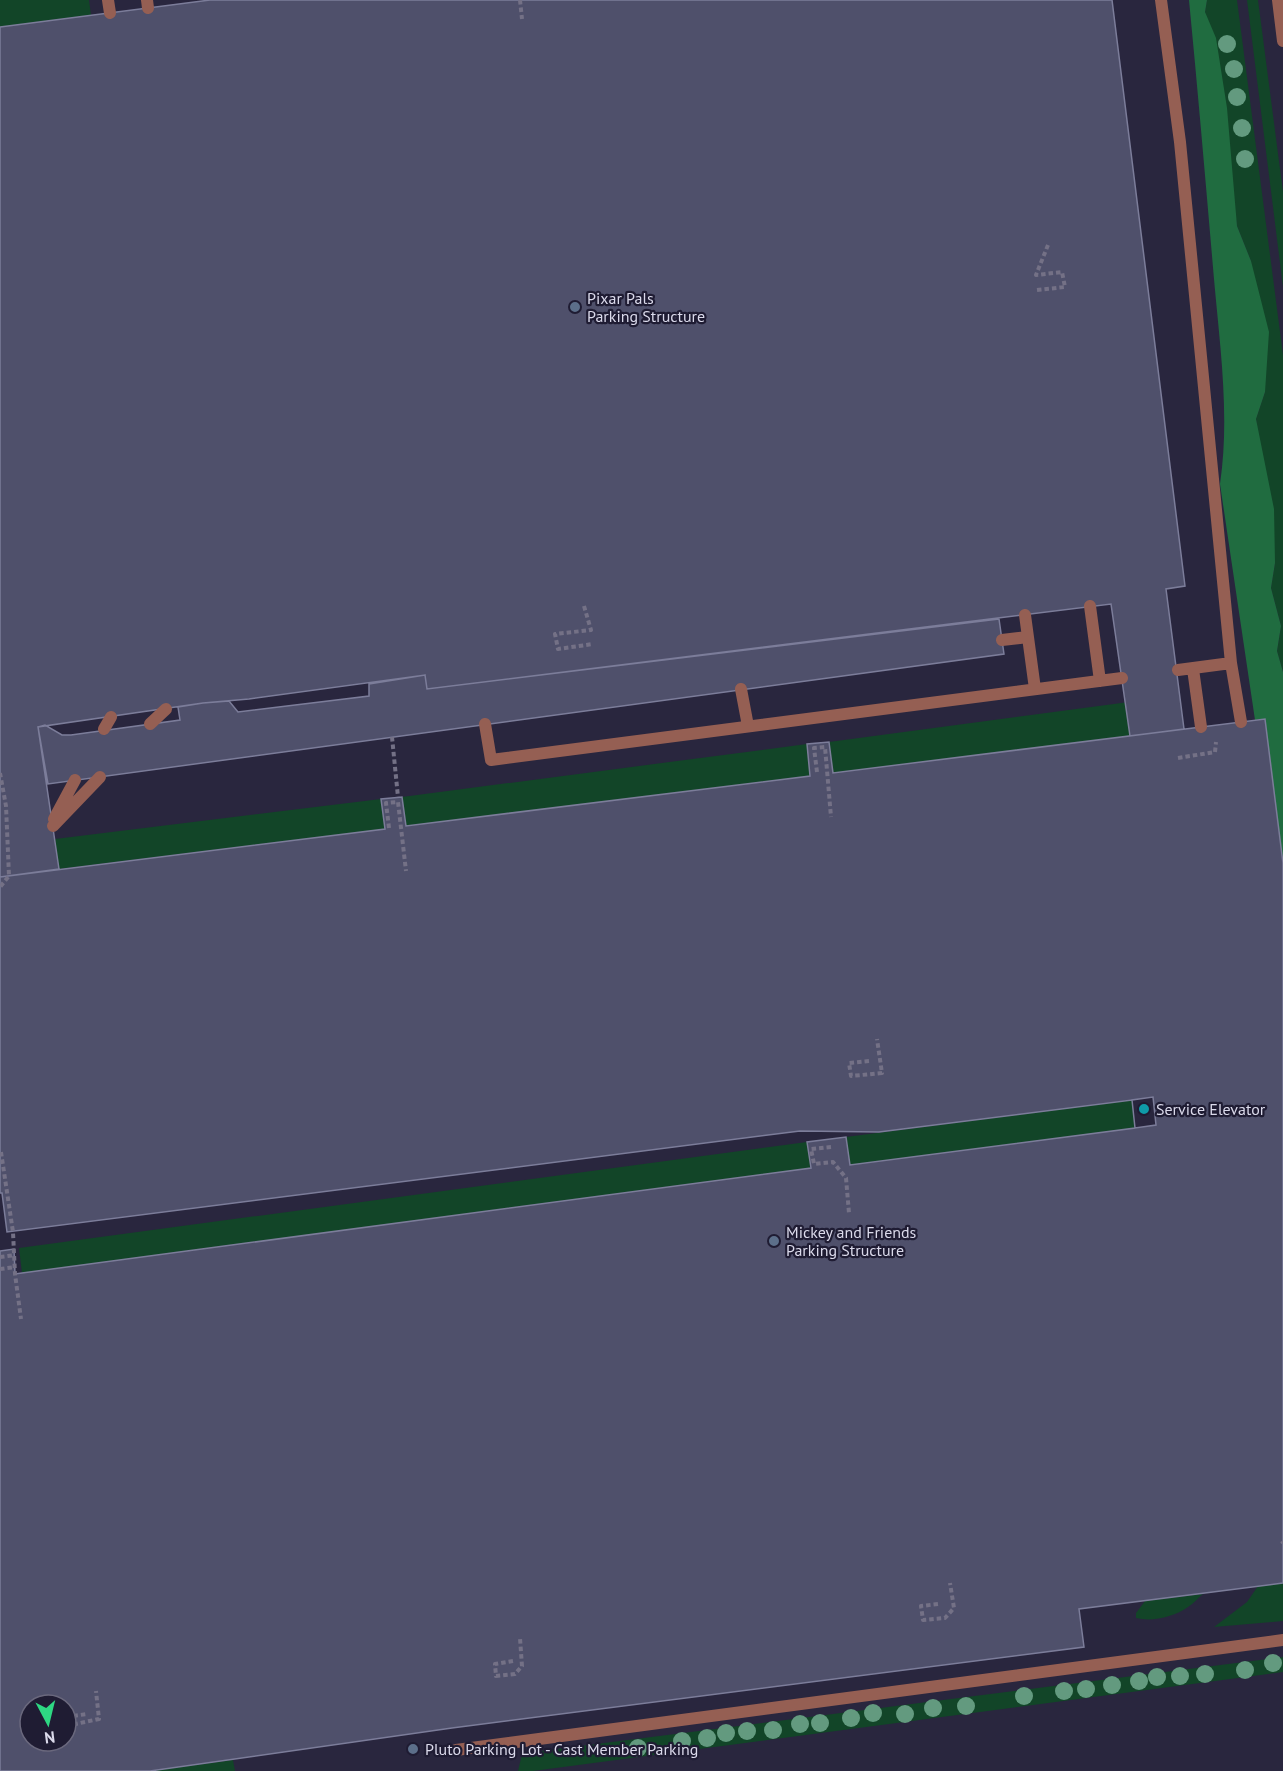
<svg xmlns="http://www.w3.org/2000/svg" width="1283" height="1771" viewBox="0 0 1283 1771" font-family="'PT Sans',sans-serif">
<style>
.green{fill:#124528}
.forest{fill:#206c40}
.building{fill:#4f506b;stroke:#7c7d9a;stroke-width:1.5;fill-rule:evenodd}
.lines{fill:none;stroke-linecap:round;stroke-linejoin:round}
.path{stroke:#747186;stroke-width:4;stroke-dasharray:4.5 3;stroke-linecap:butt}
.service{stroke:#955f53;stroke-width:12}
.tertiary{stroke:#955f53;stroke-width:12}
.tree{fill:#639a7f}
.service-dot{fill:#5c6f8a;stroke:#1f1c33;stroke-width:2}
.culture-dot{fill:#0f9aa8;stroke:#1f1c33;stroke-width:2}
.labels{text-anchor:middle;stroke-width:4.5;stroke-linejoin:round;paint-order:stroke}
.poi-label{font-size:16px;fill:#dbdaeb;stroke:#1f1c33;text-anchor:start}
</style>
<rect width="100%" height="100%" fill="#29263e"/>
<path class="green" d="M0,0h89l2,15 -91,12z
M1207,0h30l46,355v317l-6,-21 4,-25 -10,-38 4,-25 -19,-144 9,-27 -14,-131 -14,-35 -32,-214z
M1247,0h11l25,192v95z
M1159,698l21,17 4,14 -351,44 -4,-31z
M807,744l3,32 -404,50 -4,-29z
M381,799l4,30 -326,40 -4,-30z
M1132,1100l3,28 -285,37 -4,-28z
M807,1142l4,26 -789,105 -3,-25z
M1283,1583v38l-69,6 33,-25 11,-16z
M1203,1594c-5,4 -10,10 -15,13 -14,10 -36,15 -52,11v-5l9,-12z
M1283,1657v15l-750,99h-15l4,-17 11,-2z
M233,1760l2,11h-85z"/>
<path class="forest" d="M1189,0h18l-2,12 11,26 11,70 10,118 14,35 18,71 -4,60 -9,27 18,90 1,54 -4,25 10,38 -4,25 6,21v191l-18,-144 -10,1 -35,-236c10,-68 0,-137 -6,-205 -8,-93 -16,-186 -25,-279z"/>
<path class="building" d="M210,0h902l73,586 -19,3 18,140 -54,7 -19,-132 -684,85 -2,-14 -176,24 -46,4 -165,24 21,142 -59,8v-850z
M999,619l5,35 -956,130 -10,-57 7,-2 17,10h9l109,-15 -2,-13 25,-4 26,-2 9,11 131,-16v-12l56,-9 2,14z
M1265,719l18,144v720l-204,26 5,38 -632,81 -302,43h-150v-520l14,-2 1,25 7,-1 789,-105 -4,-26 39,-5 4,28 285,-37 -3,-28 -253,32 -79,-1 -793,101 -5,-39h-2v-316l385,-48 -4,-30 21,-2 4,29 404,-50 -3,-32 22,-2 4,31zM30,1705h36v36h-36z
M1153,1097l3,28 -21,3 -3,-28z"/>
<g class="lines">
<path class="path" d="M520,0l2,19
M1037,290l28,-3 -3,-15 -26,3 12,-30
M584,606l7,24 -36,4 3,15 35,-5
M392,737l6,60
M1178,758l37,-6 1,-10
M817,772l-3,-24 11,-1 6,70
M0,773l6,33 3,70 -9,11
M389,828l-3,-25 12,-1 8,69
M869,1061l-20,2 2,13 31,-3 -5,-34
M831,1147l-20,2 3,15 19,-2 13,16 3,35
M1,1152l12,80 2,42 6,45
M0,1257l15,-2
M0,1269l15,-2
M1282,1541l1,2
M938,1604l-17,2 2,14 22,-2 9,-10 -4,-25
M513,1661l-18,3 1,12 19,-2 7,-8 -2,-28
M66,1717l21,-3
M66,1726l33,-7 -3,-28"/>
<path class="service" d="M108,0l2,13
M147,0l1,8
M1161,0l19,142 51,521 10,59
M1090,606l10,75
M1025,615l10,74
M1002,640l26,-3
M1193,669l8,58
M1178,670l53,-7
M741,689l7,37
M150,724l16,-15
M485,724l6,36 631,-82
M104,729l7,-12
M54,819l21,-39
M53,826l47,-49
M456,1750l827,-110"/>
<path class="tertiary" d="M1278,0l5,41"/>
</g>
<g class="tree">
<circle cx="1227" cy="44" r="9"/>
<circle cx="1234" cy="69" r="9"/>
<circle cx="1237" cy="97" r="9"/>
<circle cx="1242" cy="128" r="9"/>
<circle cx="1245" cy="159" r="9"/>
<circle cx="1273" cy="1663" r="9"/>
<circle cx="1245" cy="1670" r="9"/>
<circle cx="1205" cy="1674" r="9"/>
<circle cx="1180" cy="1676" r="9"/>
<circle cx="1157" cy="1677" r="9"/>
<circle cx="1139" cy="1681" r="9"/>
<circle cx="1112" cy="1685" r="9"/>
<circle cx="1086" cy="1689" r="9"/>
<circle cx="1064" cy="1691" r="9"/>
<circle cx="1024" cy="1696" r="9"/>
<circle cx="966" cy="1706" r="9"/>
<circle cx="933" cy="1708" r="9"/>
<circle cx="873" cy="1713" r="9"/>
<circle cx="905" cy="1714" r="9"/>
<circle cx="851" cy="1718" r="9"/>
<circle cx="820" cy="1723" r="9"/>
<circle cx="800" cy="1724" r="9"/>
<circle cx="773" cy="1730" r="9"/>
<circle cx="747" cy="1731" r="9"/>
<circle cx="726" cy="1733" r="9"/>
<circle cx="707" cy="1738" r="9"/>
<circle cx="682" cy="1741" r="9"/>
<circle cx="638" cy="1748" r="9"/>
</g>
<g class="service-dot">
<circle cx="575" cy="307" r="6"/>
<circle cx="774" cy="1241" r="6"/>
<circle cx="413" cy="1749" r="6"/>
</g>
<circle class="culture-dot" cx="1144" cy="1109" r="6"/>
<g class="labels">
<g class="poi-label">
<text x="587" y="304">Pixar Pals<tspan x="587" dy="18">Parking Structure</tspan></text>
<text x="1156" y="1115">Service Elevator</text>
<text x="786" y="1238">Mickey and Friends<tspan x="786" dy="18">Parking Structure</tspan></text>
<text x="425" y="1755">Pluto Parking Lot - Cast Member Parking</text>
</g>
</g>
<g transform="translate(48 1723) rotate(173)"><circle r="28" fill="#1f1c33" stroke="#6a687d" stroke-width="1.5"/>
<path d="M0-4.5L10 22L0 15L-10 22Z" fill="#2ed883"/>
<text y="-9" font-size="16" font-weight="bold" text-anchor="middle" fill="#dbdaeb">N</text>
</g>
</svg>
